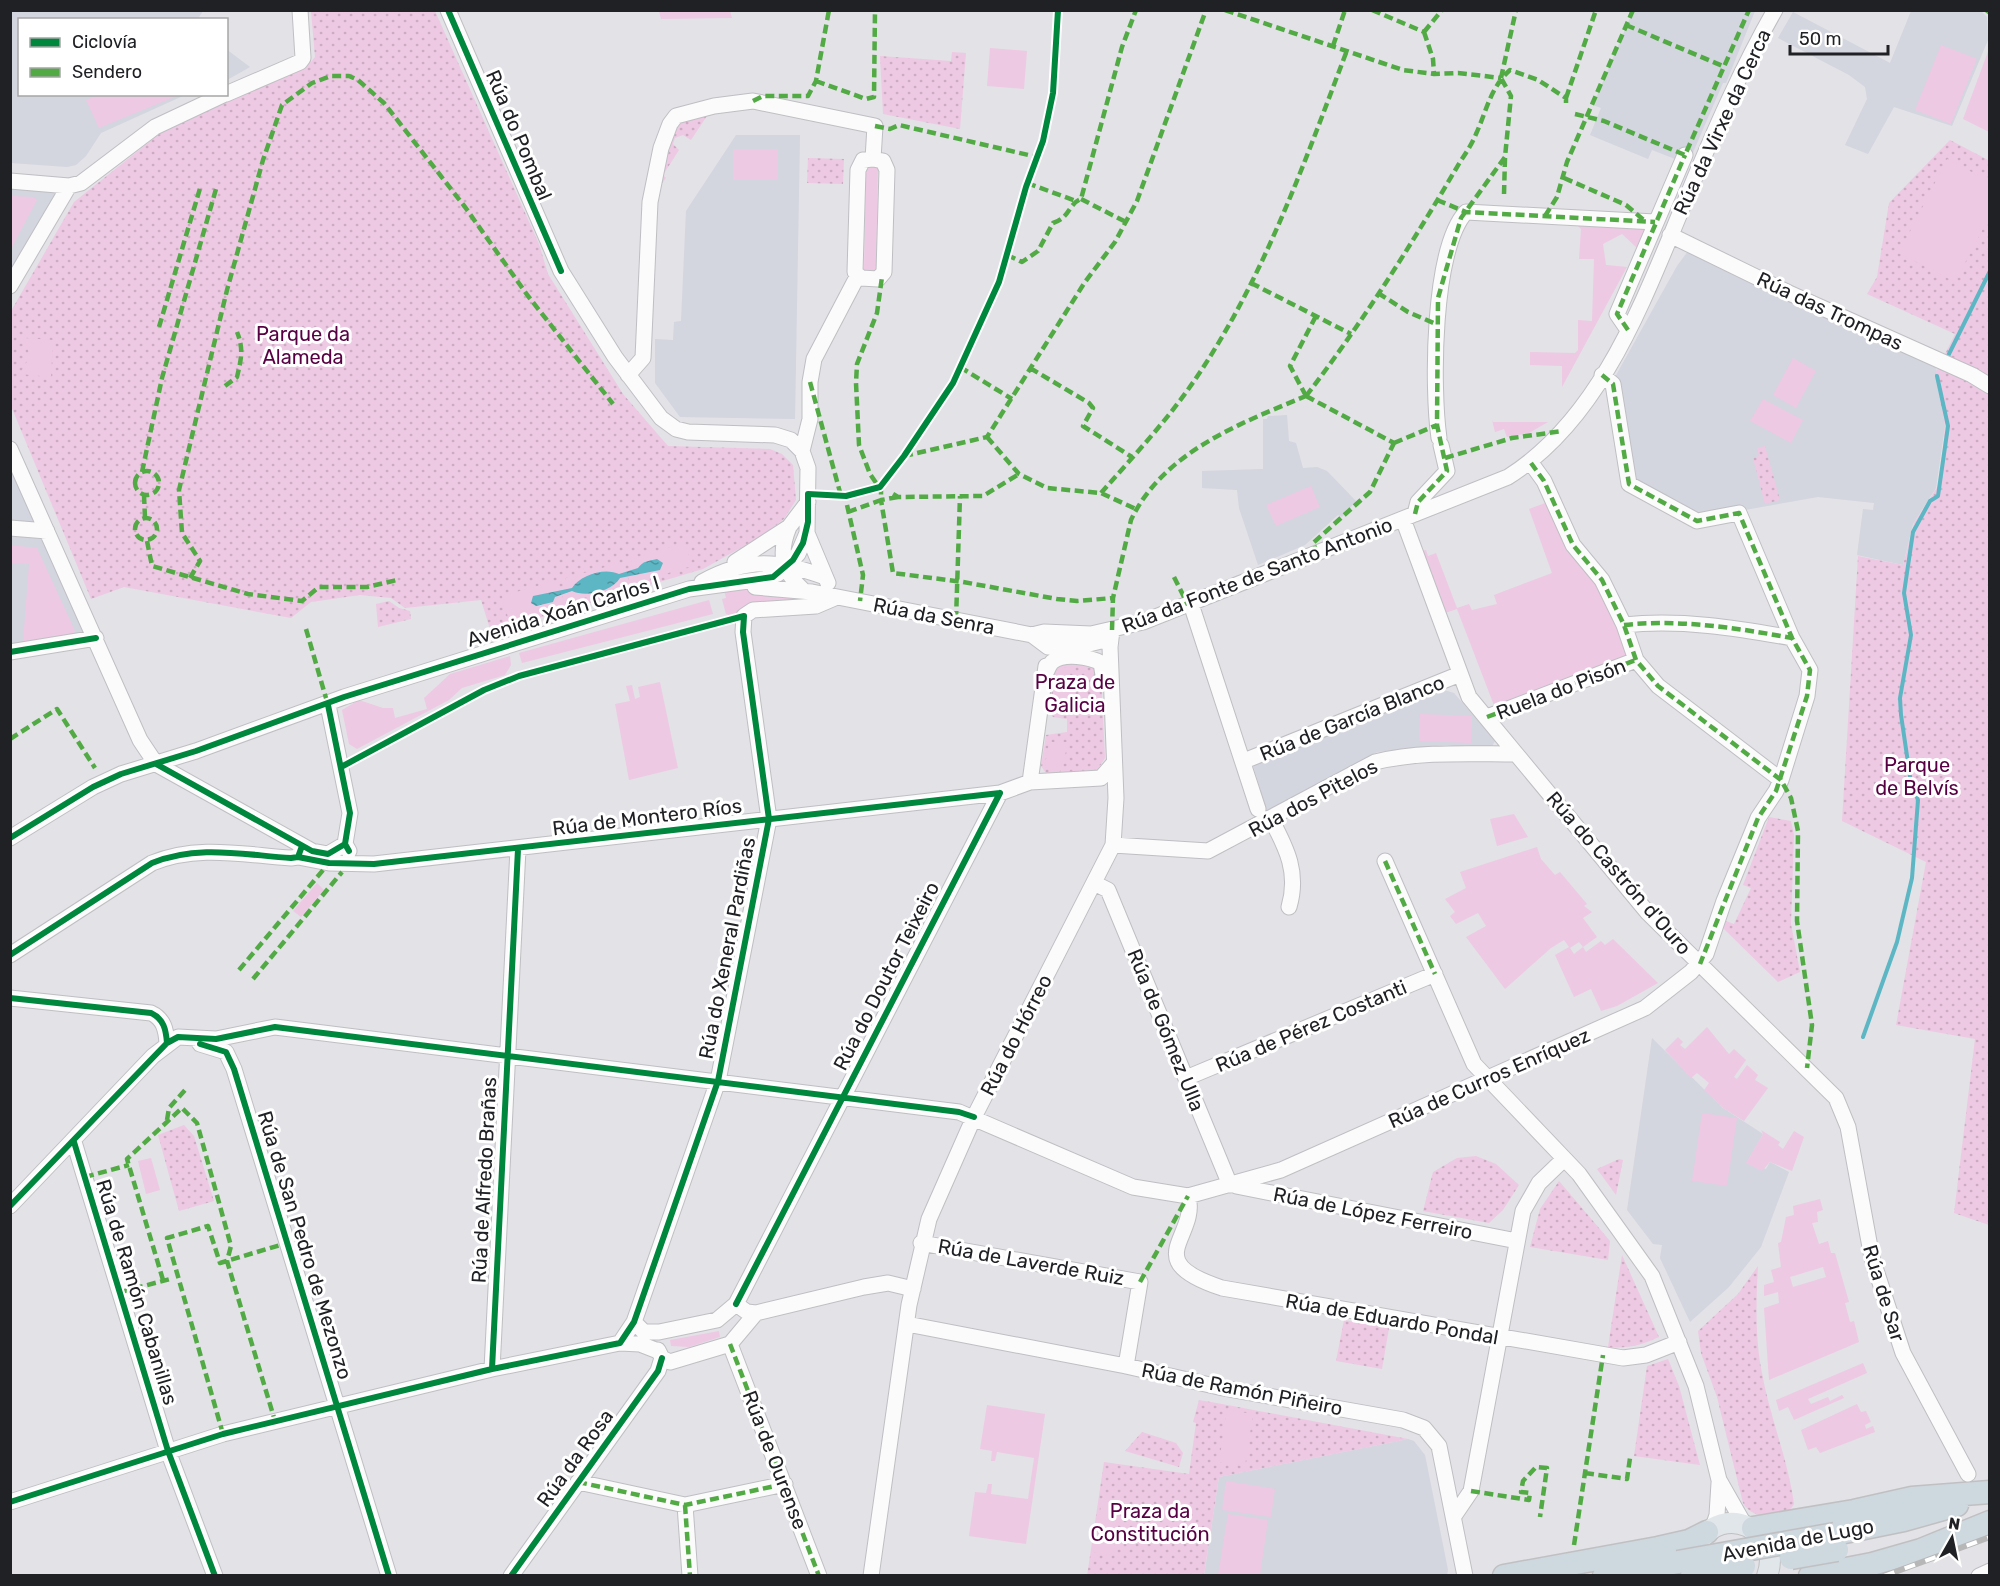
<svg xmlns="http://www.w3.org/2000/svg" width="2000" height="1586" viewBox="0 0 2000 1586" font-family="Rubik,sans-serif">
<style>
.built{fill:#d3d5df}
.grass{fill:url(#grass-dots)}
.garden{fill:#eec9e3;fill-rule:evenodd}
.water{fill:url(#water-ripples)}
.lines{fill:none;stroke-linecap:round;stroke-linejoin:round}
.stream{stroke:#5db6c3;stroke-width:4}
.minor-casing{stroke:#bfbfc3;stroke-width:17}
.major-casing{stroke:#c0c0c2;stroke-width:22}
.highway-casing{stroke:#c0c0c2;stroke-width:25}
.minor{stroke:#fbfbfb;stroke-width:15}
.major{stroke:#e0e6ea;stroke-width:20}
.highway{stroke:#ced8df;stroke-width:22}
.rail-casing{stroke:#b7b7b7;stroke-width:6}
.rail{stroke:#fff;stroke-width:4;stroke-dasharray:11;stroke-linecap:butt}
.highway-bridge-casing{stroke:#c0c0c2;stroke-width:25;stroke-linecap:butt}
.highway-bridge{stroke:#ced8df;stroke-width:22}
.quiet{stroke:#52aa44;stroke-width:4.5;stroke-dasharray:9 4.5;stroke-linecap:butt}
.cycleway-casing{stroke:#fff;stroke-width:10}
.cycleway{stroke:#00873e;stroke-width:6}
.labels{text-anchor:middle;stroke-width:6;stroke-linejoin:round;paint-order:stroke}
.street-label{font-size:20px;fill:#202124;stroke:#fff}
.park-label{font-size:20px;fill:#570043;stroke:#fff}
</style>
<defs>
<pattern id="grass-dots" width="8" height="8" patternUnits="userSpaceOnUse" patternTransform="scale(1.5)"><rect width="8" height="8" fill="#eec9e3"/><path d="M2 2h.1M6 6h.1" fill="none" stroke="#ccacc3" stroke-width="1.8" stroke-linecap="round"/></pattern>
<pattern id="water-ripples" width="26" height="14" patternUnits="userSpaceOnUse" patternTransform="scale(1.5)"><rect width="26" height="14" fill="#5db6c3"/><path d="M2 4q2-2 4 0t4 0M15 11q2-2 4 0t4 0" fill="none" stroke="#4c949e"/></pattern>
</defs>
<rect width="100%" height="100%" fill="#e2e2e7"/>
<path class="built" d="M10,11h193l-6,9h-177v74l165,1 -84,38 -15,23 -10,9 -9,2 -56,-4z
M1633,11h122l-29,72h-3l-35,81 -36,-14 -4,9 -58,-24 11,-27 -8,-3z
M1911,11h70l6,6 1,23 -36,86 -58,-19 -26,47 -23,-9 22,-46 -2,-12 -16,-12 -71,-37 15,-26 97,51z
M226,49l24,18 -23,13h-1z
M736,135h64l-5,284 -115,-2 -25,-34v-44l18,1 1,-18 7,-1 5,-110z
M11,186l47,4 -47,91z
M1688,251l248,116 9,59 -9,62 -23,36 -10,41 -46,-10 6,-46 10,1 1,-7 -56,-6 -124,22 -65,-37 -14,-105 62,-111z
M1287,415l2,26 7,2 7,25 14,-1 10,4 29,30 -14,16 -4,-2 -33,30 -47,20 -19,-57 -2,-18 -35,-2v-17l61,-2v-50h4l1,-3z
M10,454l80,181 -80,17z
M1444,690l10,3 41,48 -5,9 -44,-5 -69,7 -110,60 -14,-47z
M1652,1038l71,70 40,26 -16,28 19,7 4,-7 19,10 -28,75 -32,40 -39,35 -30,-64 2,-13 -9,-1 -26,-34z
M1408,1439l6,2 11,14 23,115 -1,5 -243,1 15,-99z"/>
<path class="grass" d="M311,11h124l104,233 9,30 75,120 45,52 102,3 12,5 11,11 3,35 -12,19 -22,17 -59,33 -212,63 -10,-32 -76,8 -14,-10 -31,-3 -49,7 -20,16 -167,-31 -33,12 -80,-193v-95l63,-109 94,-75 143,-65 4,-5z
M952,52l14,1 -6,76 -77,-15 -3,-58 71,5z
M705,115l2,1 -16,24 -8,-5 -8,3 -2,6 6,6 -16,25 3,3 -10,13 21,-65 4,-4z
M1950,140l40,21 -1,1064 -35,-12 21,-174 -79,-14 30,-163 -84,-41 16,-265 45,9 11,-42 26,-40 5,-57 -10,-52 20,-40 -88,-40 10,-17 12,-74z
M808,158l36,1 -1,25 -36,-1z
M1765,446l15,54 -15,4 -12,-46 6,-2 -2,-8z
M389,601l10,7 11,3 1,8 -33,8 -2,-23z
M1060,664h33l8,13 4,81 -9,14 -48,4 -7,-10 5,-31 21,-3v-13l-14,-2 -5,-8 4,-37z
M1769,817l22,4 3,14 -3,89 9,48 -22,10 -55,-54 3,-7 8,3 17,-36 -8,-3z
M184,1125l10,11 20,65 -35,10 -21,-76z
M1476,1156l20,8 23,21 -16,25 -14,13 -66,-12 10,-39 24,-14z
M1619,1159l4,1 -7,35 -19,-26z
M1559,1181l51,60 -2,19 -78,-13 10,-38z
M1622,1255l37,82c-17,8 -32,12 -51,10z
M1758,1266c-2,35 -3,73 4,107 8,45 26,86 32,131 -10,18 -42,16 -51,-1l-26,-106 -16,-44 -3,-22 40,-37z
M1344,1320l45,8 -7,41 -46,-8z
M1668,1359l11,27 21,79 -66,-9 13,-90z
M1199,1400l23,4 186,35 -189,38 -15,98 -117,1 17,-114 85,12 7,-51 -3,-1z
M1142,1432l34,11 7,10 -4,14 -54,-16z"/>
<path class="garden" d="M659,11h71l2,7 -71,1z
M1941,45l36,14 -26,65 -36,-14z
M990,48l37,3 -3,38 -37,-3z
M1989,49v83l-26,-13z
M98,95v-1l81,1 -80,33 -13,-28z
M733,149h45v31h-45z
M1947,159l42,22v36l-34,65 -56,-29z
M878,165l-2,107 -12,-1 2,-105z
M11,196l22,1 4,3 -26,49z
M1578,226l67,3 -8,19 -15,-14 -19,10 3,21 21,2 -65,120v-21l-32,-1v-13l45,1 3,-3v-30l14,1 2,-62h-15l2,-30z
M24,338l29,2 -2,37 -31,-3 10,-18z
M1793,358l23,13 -20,37 -23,-13z
M1763,399l40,21 -12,23 -41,-22z
M1492,420l1,2h55l-19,11 -22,4 -3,-8 -9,3z
M1311,486l9,21 -44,19 -10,-21z
M1548,502l55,86 28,67 -136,53 -38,-99 -12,4 -23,-62 4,-1 2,6 8,-3 21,55 12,-4 3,6 25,-6 -3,-9 58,-22 -23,-64z
M685,543l7,23 -54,16 -4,-2 -3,-21z
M10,545l27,3 38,83 -2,4 -50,8 6,-79 -18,-1z
M620,563l4,1 5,18 -2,4 -54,15 -3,-2 -5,-16 1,-5z
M555,581l4,4 5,17 -3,3 -52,16 -7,-25z
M736,589l53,6 27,6 -72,8 -12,7 -6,-2 -4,-15 4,-1 -2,-8z
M709,600l4,14 -191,49 -3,-10z
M510,656l1,9 -6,10 -43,13 -13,12 -92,49 -8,-5 -7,-34 17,-10 24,8h10l2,10 32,-9 -3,-11 26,-24z
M1070,667l1,32 -19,1 3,-27 5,-5z
M660,682l18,86 -49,12 -14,-76 15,-3 -4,-15 6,-1 3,14 5,-2 -2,-10z
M1420,714l52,2 -1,27 -52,-2z
M1049,742h20l-10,32 -7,-1 -7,-8z
M1514,814l14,23 -31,9 -7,-27z
M1537,847l4,12 14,16 5,-3 27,32 -3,2 8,6 -9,6 14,19 -14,10 -4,-5 -9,6 4,6 9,-7 3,5 15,-11 4,4 8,-6 45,44 -41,23 -16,5 -10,-22 -17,8 -19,-42 14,-8 -5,-7 -13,8 -46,41 -39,-52 20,-11 -8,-13 -22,11 -6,-8 5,-4 -10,-13 21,-11 -6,-16z
M317,883l7,7 -23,27 -8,-6z
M1707,1027l22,27 5,-5 12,11 -12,17 3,2 10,-14 11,10 -3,5 13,8 -24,33 -21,-13 -19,-18 5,-7 -12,-10 -6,5 -26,-28 13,-13 5,5 -3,3 5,4z
M1702,1113l35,5 -10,68 -35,-5z
M1761,1130l19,12 -2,3 5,4 11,-18 10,6 -12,34 -22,-9 -8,9 -16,-8 17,-29z
M151,1158l9,32 -14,4 -8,-33z
M1820,1199l3,11 -6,2 1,10 -6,1 7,21 9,-3 3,12h4l14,49 -4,1 5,19 4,-1 5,21 -90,38 -5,-72 15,-5 -1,-11 -14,4v-11l10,-3 -3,-12 10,-3 -3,-24 3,-1 5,-25 8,-2 -1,-9zM1823,1267l3,10 -33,10 -3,-10z
M719,1331l1,6 -31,10 -18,-1 -1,-6z
M1863,1363l4,10 -59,26 3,5 17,-7 2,4 12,-6 2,3 -50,22 -6,-13 -9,4 -3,-11z
M1857,1404l4,8 5,-1 5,11 -6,3 1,4 7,-3 2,6 -55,21 -4,-6 -8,3 -7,-20z
M987,1405l58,9 -19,130 -57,-8 6,-44 11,1 2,-9h4l-1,10 37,5 6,-41 -37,-6 -2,9h-4l1,-10 -12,-2z
M1227,1410l26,4 -8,52 -26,-4z
M1226,1481l49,8 -4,28 -49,-7z
M1102,1500l20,4 -9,51 -20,-3z
M1228,1514l40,6 -8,55h-42z"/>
<path class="water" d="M657,559l6,4 -3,7 -40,8c-8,13 -34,20 -48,13l-17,6 -2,5 -17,4 -5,-3 2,-7 39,-8c8,-13 33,-21 47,-14l19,-6c5,-7 10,-7 19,-9z"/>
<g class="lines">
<path class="stream" d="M1948,356l42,-85
M1863,1037l34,-95 15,-64 6,-78 -7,-17 -10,-68 -1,-17 11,-63 -7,-42 9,-61 17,-31 8,-5 10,-70 -11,-50"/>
<g class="minor-casing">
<path id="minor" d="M226,94l74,-32 3,-4 -3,-48
M873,159l10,2 4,9 -3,102 -6,7 -17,-1 -6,-6 3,-102 5,-10z
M10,181l59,5 12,-3 74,-56 70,-33
M1670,235l119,58 183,82 18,11
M10,286l59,-100
M1628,330l-11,-16 68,-159
M628,375l15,-17 7,-156 11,-54 9,-24 6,-8 38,-10 39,-5 122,25 -2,33
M1439,438c-7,-49 -7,-189 27,-226l189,10
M10,449l130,291 16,24 156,87 16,3 17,-10
M802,451l8,-32v-37l4,-23 43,-82
M1531,463l13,18 29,64 29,35 22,45 12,35 22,26 123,94
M1415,514l3,-12 29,-31 -6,-26
M1403,519l66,178 179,216 188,185 12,29 24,131 31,95 65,121
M789,527c-11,27 -7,44 15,64
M10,528l37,3
M807,533l21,50
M735,562l54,-35 19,-25
M702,582c45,-25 77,-22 123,-5
M755,587l57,5 220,43 16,12 33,-1 24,-6
M1191,604l67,205
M1624,625c56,-6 113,3 168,13
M1032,635l12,-3 47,2 52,-12 365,-145c95,-60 136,-179 178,-278 27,-65 54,-128 89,-189
M10,652l86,-14
M1045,675c2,-4 4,-10 7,-13 12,-10 38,-5 49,1l3,18
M328,705l22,108 -5,31 4,7
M1487,717l149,-57
M1244,761l216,-87
M1030,782l16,-116
M1271,819c16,30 28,54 18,88
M10,838l83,-51 28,-13 75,-23 148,-54 345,-108 75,-10 14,-5 20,-20 9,-21 1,-65 -6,-17 -11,-11 -16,-5 -87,-3 -12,-3 -15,-11 -46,-61 -54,-86 -113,-261
M1113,845l95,6 167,-89c46,-11 94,-8 141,-8
M298,857l31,6 45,1 626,-71 30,-11 71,-4 13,-15
M1385,861l89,203 105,110 73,102 44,110 23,94 25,44
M1094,883l14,7 122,295
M10,955l142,-92c46,-19 92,-8 139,-5l7,-1 4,-9
M10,998l141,15c13,6 15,17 16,30
M200,1044l26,8 8,17 155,507
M1186,1078l249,-104
M74,1142l94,309 47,125
M1236,1186l281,55
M1188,1196c11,42 -51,64 34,92l401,70 23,-3 33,-13
M10,1206l143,-150 25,-19 38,2 59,-12 684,85 174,75 55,9 93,-26 364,-162 46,-36 15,-18 18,-53 34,-83 18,-27 5,-11 26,-84 3,-26 -18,-32 -53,-125 -42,8 -68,-37 -16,-100 -11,-9
M921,1243l219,39 -14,84
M736,1304l11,8 9,1 108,-26 24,-4 25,6
M634,1322l10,10h15l58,-12 19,-16 264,-511
M907,1324l219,42 97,22 180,32 21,8 15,18 26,130
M620,1343l14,-21 84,-241 51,-262 -26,-187 1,-16 9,-6 63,-4 21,-9
M730,1344l89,232
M658,1350l4,8 8,4 60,-18 26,-31
M492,1369l26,-520
M578,1482l107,23 100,-21
M10,1502l213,-68 269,-65 128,-26 20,1 18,7
M685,1505l5,71
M1454,1516l17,-25 52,-280 16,-28 25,-24
M1713,1527l4,-12 2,-32
M511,1576l147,-205 4,-13
M871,1576l38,-271 20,-86 45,-102 139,-272 3,-47 -6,-151 2,-17
M1979,1576l11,-5"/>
</g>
<g class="major-casing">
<path id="major" d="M1698,1544c24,-43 86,-14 69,32"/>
</g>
<g class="highway-casing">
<path id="highway" d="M1753,1528l101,-17 58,-13 78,-6
M1835,1534l69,-14 53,-15
M1504,1576l154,-28 31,-7 18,-9
M1604,1576l74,-14
M1810,1576l62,-12 49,-14 69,-28"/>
</g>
<use href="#minor" class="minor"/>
<use href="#major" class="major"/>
<use href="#highway" class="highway"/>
<g class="rail-casing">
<path id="rail" d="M1884,1576l106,-39"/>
</g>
<use href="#rail" class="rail"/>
<g class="highway-bridge-casing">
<path id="highway-bridge" d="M1791,1558l46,-8
M1678,1562l157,-28
M1692,1576l52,-10"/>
</g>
<use href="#highway-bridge" class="highway-bridge"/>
<path class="quiet" d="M1225,10l178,60 31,4 24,-1 43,5
M1372,10l52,22
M1986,10l4,3
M1626,25l99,42
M1424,32l9,27 1,15
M1424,32l18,-22
M1333,46l12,-36
M1501,78l15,-68
M816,81l50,18 8,-2 1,-87
M1566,98l30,-88
M753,101l10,-5h45l8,-15 13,-71
M1575,114l29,7 81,34 64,-145
M875,126l15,3 9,-4 138,32
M1564,178l62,27 19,16
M1027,183l49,18
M1504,194l1,-36
M1081,199l45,23
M1437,200l29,12 189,10
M1545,216l12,-19 10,-35 66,-152
M1007,255l15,7 16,-11 15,-28c18,-6 15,-19 28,-24l41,-152 14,-37
M1251,283l100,51
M1378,293l30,19 28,12
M159,327l42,-142
M1628,330l-11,-16 68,-159
M960,367l52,32
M1030,368l59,35 4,5 -10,18 49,31
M1602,375l11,9 16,100 68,37 42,-8 53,125 18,32 -3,26 -31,95 -18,27 -58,146
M810,382l31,114
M225,386l12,-9c4,-17 7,-28 0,-45
M1306,396c57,-74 107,-154 154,-234 6,-9 12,-18 16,-28 11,-24 14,-46 34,-64l28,10 28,18v5
M1306,396l88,47
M1306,396l-16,-30 26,-50
M987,437l32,37 28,14 54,5 35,16
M1394,443l43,-18
M904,456l83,-19 98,-155 30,-40 22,-41 69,-191
M1445,458l67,-20 51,-7
M1531,463l13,18 29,64 29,35 22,45 12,35 22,26 123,94 10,18 7,33 -1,90 15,104 -5,43
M135 483a12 12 0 1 1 24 0a12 12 0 1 1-24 0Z
M142,472l20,-94 54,-189
M1101,493c29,-33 60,-66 86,-102 73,-102 115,-222 159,-338
M893,494l5,3 85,-1 36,-22
M144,495l1,23
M898,497l-17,3 12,73 70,9 94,17 20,2 36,-3
M847,505l16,70 -3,26
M848,512l33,-12v-10l-11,-16 -11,-29 -3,-62 1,-19 20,-51 5,-36
M1415,514l3,-12 29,-31 -10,-46 1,-127 23,-80 44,-61 6,-61 -10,-18
M135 529a11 11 0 1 1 22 0a11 11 0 1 1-22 0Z
M147,541l5,25 96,28 54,7 17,-14h48l30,-7
M1318,554l-5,-11 57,-51 24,-49
M1174,577l14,28
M190,578l10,-17 -18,-28 -3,-43 48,-200 36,-130 19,-55 30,-22 19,-7h18l9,4 26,23 81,104 63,89 85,108
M956,620l4,-124
M1624,625c56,-6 113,3 168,13
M306,629l22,76
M1112,630l1,-32 18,-78c32,-68 110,-97 175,-124
M1487,717l149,-57
M10,739l47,-30 38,59
M1385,861l50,113
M239,970l90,-107
M253,979l89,-107
M167,1120l2,-12 16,-18
M85,1177l44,-12
M163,1280l-36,-121 55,-51 15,15 34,123 -4,15 48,160
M1140,1282l48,-86
M121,1292l49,-13
M730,1344l89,232
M223,1434l-56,-196 41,-12 12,37 67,-20
M1585,1473l42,6 3,-21
M578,1482l107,23 100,-21
M1471,1491l58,9 1,-7 -9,-1 2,-11 13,-14 11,1 -7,49
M685,1505l5,71
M1574,1545l29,-190"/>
<g class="cycleway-casing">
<path id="cycleway" d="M448,10l113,261
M10,652l86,-14
M328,705l22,108 -5,31 4,7
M156,764l156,87 16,3 17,-10
M10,838l83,-51 28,-13 75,-23 148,-54 345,-108 84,-12 20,-17 10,-17 5,-21v-28l38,2 34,-9 24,-31 49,-73 46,-101 27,-95 17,-46 10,-48 5,-83
M298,857l31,6 45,1 626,-71
M10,955l142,-92c46,-19 92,-8 139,-5l7,-1 4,-11
M10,998l141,15c13,6 15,17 16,30
M200,1044l26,8 8,17 155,507
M74,1142l94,309 47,125
M10,1206l157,-163 11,-6 38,2 59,-12 684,85 15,5
M736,1304l264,-511
M492,1369l26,-520
M10,1502l213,-68 269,-65 128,-26 14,-21 84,-241 51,-262 -26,-187 1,-16 -225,60 -35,14 -143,77
M511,1576l147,-205 4,-13"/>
</g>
<use href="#cycleway" class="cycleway"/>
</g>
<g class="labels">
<g class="street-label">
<text transform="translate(1722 122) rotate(-65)" y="7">Rúa da Virxe da Cerca</text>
<text transform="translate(519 135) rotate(67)" y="7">Rúa do Pombal</text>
<text transform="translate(1830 311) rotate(25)" y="7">Rúa das Trompas</text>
<text transform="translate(1257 575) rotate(-21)" y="7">Rúa da Fonte de Santo Antonio</text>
<text transform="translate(563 611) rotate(-17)" y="7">Avenida Xoán Carlos I</text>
<text transform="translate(934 616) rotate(11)" y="7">Rúa da Senra</text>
<text transform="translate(1561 689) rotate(-21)" y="7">Ruela do Pisón</text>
<text transform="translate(1352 718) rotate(-22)" y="7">Rúa de García Blanco</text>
<text transform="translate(1313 798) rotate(-28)" y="7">Rúa dos Pitelos</text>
<text transform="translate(647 817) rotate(-7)" y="7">Rúa de Montero Ríos</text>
<text transform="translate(1619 873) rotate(49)" y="7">Rúa do Castrón d'Ouro</text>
<text transform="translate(727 948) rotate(-79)" y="7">Rúa do Xeneral Pardiñas</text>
<text transform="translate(886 976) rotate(-63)" y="7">Rúa do Doutor Teixeiro</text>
<text transform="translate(1311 1026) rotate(-23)" y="7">Rúa de Pérez Costanti</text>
<text transform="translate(1166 1030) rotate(68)" y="7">Rúa de Gómez Ulla</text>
<text transform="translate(1016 1035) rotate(-63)" y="7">Rúa do Hórreo</text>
<text transform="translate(1489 1078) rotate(-24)" y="7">Rúa de Curros Enríquez</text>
<text transform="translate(484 1180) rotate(-87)" y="7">Rúa de Alfredo Brañas</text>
<text transform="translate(1373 1213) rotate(11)" y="7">Rúa de López Ferreiro</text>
<text transform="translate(305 1245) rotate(73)" y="7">Rúa de San Pedro de Mezonzo</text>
<text transform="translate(1031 1262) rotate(10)" y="7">Rúa de Laverde Ruiz</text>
<text transform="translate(137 1292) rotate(73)" y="7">Rúa de Ramón Cabanillas</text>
<text transform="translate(1884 1293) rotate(73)" y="7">Rúa de Sar</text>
<text transform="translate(1392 1319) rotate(10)" y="7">Rúa de Eduardo Pondal</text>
<text transform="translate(1242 1389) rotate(11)" y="7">Rúa de Ramón Piñeiro</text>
<text transform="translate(575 1458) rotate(-54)" y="7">Rúa da Rosa</text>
<text transform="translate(775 1460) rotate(69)" y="7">Rúa de Ourense</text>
<text transform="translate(1798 1540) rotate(-11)" y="7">Avenida de Lugo</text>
</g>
<g class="park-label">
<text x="303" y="341">Parque da<tspan x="303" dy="23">Alameda</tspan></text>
<text x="1075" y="689">Praza de<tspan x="1075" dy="23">Galicia</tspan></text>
<text x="1917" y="772">Parque<tspan x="1917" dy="23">de Belvís</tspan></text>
<text x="1150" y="1518">Praza da<tspan x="1150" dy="23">Constitución</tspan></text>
</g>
</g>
<rect width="2000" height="1586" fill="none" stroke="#202124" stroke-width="24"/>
<rect x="18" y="18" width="210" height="78" fill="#ffffff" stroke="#a6a6a7" stroke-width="1.5"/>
<rect x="30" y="38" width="30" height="9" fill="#00873e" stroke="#a6a6a7" stroke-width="1.5"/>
<text x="72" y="48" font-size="18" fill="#202124">Ciclovía</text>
<rect x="30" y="68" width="30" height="9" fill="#52aa44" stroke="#a6a6a7" stroke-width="1.5"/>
<text x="72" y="78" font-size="18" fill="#202124">Sendero</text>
<g transform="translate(1952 1538) rotate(9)" stroke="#ffffff" stroke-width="4.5" paint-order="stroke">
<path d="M0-4.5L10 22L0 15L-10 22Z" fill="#202124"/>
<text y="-9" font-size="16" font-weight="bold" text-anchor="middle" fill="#202124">N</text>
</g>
<path d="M1790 45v9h98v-9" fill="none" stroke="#202124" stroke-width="3"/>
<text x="1799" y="45" font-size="18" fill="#202124" stroke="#ffffff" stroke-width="4.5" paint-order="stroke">50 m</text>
</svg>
